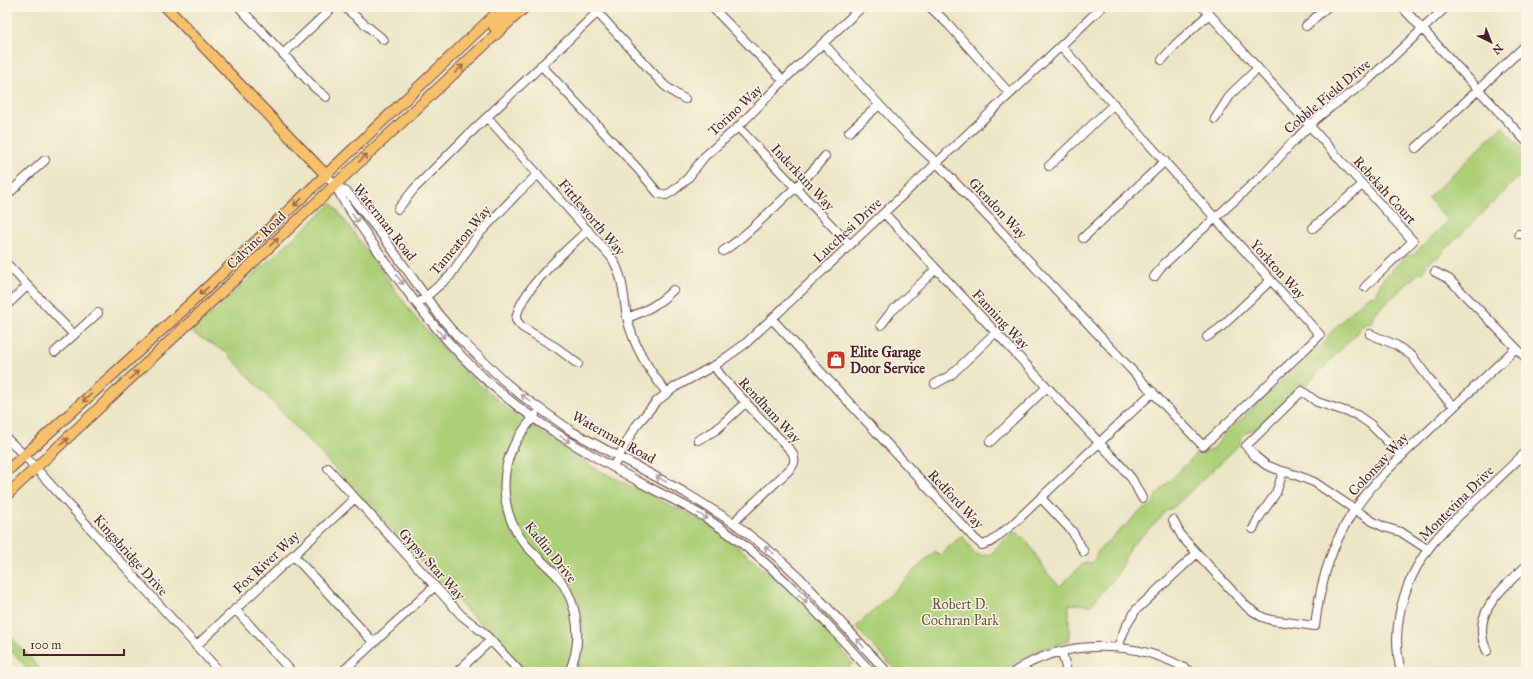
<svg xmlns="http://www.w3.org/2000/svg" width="1533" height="679" viewBox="0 0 1533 679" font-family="'IM FELL Great Primer',serif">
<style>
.green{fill:#accf77;stroke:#7b7751}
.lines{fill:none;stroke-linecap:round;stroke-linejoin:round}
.minor-casing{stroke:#623d42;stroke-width:10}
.major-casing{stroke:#623d42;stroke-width:12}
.minor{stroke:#fff;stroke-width:8}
.major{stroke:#f7c06c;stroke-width:10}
.oneway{stroke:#986748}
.oneway2{stroke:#ae9aa0}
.labels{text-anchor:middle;stroke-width:3;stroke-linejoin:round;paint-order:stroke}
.street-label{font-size:14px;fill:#4a1f2b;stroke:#fcf5e5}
.poi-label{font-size:14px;font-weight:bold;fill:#4a1f2b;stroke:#fcf5e5;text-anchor:start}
.park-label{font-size:14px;fill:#675442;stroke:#fcf5e5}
</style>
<rect width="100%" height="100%" fill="#fcf5e5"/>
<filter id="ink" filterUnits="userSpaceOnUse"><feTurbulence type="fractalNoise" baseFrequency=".025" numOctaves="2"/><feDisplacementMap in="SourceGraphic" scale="8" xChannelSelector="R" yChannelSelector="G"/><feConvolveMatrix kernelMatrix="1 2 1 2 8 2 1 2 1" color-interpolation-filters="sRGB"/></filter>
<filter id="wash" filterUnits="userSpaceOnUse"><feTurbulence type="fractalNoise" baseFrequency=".012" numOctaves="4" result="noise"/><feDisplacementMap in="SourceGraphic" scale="16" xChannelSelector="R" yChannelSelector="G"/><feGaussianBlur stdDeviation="0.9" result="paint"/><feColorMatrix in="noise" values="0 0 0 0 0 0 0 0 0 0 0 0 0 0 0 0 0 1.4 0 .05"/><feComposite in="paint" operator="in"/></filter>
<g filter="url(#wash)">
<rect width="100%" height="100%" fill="#ece5c6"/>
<path class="green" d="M1502,126l24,28v16l-89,88c-8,2 -11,6 -13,14h-4l-47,43 -1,7c-9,1 -12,6 -16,12l-49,50h-9l-4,4 -6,9 -32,31 -10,4 -4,5 -3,8 -65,62 -10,5 -3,6 -30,28 -15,30 -25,29 -22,-1v37l-27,8 -17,8 -25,15h-103l-41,-45 79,-76 5,4 22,-20 12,18 8,3 9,-2 10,-11 15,-12 12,12 20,31 12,12 23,-22 8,-1 4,-4 3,-8 45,-42c9,-1 11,-6 13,-14l43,-44c11,4 18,-5 22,-13l93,-88c8,-3 12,-7 15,-16l36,-36 10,-3 7,-15 24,-24 7,-1 35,-34 -20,-23z
M332,203l82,113 52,57 48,41 82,55 115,56 87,72 55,67 -8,8h-319l-40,-44 -16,-14 -243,-261 -36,-21z
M7,633l36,39h-12l-24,-26z"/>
</g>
<g filter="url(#ink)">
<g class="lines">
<g class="minor-casing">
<path id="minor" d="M239,7l76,81 11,9
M344,7l40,33
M712,7l72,74
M930,7l19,18 61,69
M1203,7l210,234 -48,46
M1402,7l124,134
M597,12l67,73 12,9 9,5
M1306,26l21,-19
M823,43l83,91 31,29 266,283 117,-111 -259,-289
M283,54l50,-47
M1162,60l14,-16 33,-30
M541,65l97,104 20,24 8,2 7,-4 15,-13 16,-21 34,-30 54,-55 70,-65
M487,117l125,141c12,20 11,37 15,59 6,29 22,53 40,76
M1215,119l16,-25 27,-26
M738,127l112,118
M849,132l30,-27
M1416,148l110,-103
M1049,166l65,-62
M326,175l9,10 9,17c47,68 93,138 157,191 43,36 93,64 142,91 22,12 45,22 66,36 63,41 113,97 162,152
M335,185l13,8 34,42 57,80 18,21 47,45 18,15 51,36 111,60 50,31 42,33 23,21 88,95
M7,195l38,-35
M398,209l16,-20 51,-51 138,-131
M884,213l238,254 10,12 10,19
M1313,228l49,-43
M1519,234h7
M1083,238l82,-77
M723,251c20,-12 35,-29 52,-44 17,-17 36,-32 50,-51
M7,264l67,71
M1435,272l14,7 77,79
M1154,277l9,-12 102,-92 27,-30 24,-24 15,-12 35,-25 80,-75
M421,301l29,-25 27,-40 40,-42 21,-20
M7,305l20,-19
M627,318c19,-7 32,-14 46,-28
M772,319l202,219 8,7 9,-3 22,-18 140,-132
M881,325l10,-13 45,-43
M1370,334l26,11 16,11 24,32 18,18
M1207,337l13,-9 51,-48
M55,352l43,-39
M578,364l-21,-16 -35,-21 -6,-7c2,-28 51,-71 72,-90
M714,366l8,11 70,75c4,8 3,12 -3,18l-50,47 -5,6
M935,384l16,-9 45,-43
M535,415c-7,9 -15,19 -21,30 -15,30 -12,68 8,95 10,14 25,24 36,37 21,27 25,65 11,95
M7,439l17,16 196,217
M698,440l18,-10 30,-28
M990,442l57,-55
M1402,456l-32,-32 -13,-9 -40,-13 -15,-11 -56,55 10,11 10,8 10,4 20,6 18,7 58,39 12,6 17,5 26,17
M613,467l22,-40 21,-25 19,-15 42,-23 28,-20 357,-337
M328,468l133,147 23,18 36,39
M1041,498l31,33 12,21
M1173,520l9,17 65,70 15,10 9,3 44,6c4,-35 12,-68 29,-99 20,-37 51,-65 81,-93 31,-29 61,-58 91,-86
M1253,529l5,-10 18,-26 7,-21
M293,555l81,88
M235,609l57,63
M196,646l159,-148
M1118,647l7,-19 11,-18 60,-56
M1487,651c-18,-37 15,-62 39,-85
M1062,652l5,20
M342,672l93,-86
M457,672l34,-32
M1014,672c51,-34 125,-33 177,0
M1401,672c-13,-53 8,-106 45,-144l80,-76"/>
</g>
<g class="major-casing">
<path id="major" d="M166,7l160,168
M494,27l21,-20
M7,471l168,-153 328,-311
M7,495l328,-310 190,-178"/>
</g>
<use href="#minor" class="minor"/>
<use href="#major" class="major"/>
</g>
<defs><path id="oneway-shaft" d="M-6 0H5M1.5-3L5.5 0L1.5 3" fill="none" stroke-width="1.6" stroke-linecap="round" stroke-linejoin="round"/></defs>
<g class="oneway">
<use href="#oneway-shaft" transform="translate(459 69) rotate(-43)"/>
<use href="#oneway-shaft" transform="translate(363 158) rotate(-43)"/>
<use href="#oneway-shaft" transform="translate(298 202) rotate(137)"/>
<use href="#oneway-shaft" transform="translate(274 242) rotate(-44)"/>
<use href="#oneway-shaft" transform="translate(204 291) rotate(137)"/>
<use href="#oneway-shaft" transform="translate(134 375) rotate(-44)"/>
<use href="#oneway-shaft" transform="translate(87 398) rotate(138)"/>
<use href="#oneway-shaft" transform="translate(64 442) rotate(-43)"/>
</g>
<g class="oneway2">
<use href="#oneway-shaft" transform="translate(355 218) rotate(55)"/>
<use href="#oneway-shaft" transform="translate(400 280) rotate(54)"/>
<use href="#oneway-shaft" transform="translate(441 334) rotate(49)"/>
<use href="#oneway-shaft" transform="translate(526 398) rotate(-144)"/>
<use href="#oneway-shaft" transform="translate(565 439) rotate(32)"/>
<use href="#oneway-shaft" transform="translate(661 479) rotate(-151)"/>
<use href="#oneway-shaft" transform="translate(703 516) rotate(29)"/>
<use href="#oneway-shaft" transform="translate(769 550) rotate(-142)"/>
<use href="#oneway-shaft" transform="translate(803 599) rotate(43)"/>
<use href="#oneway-shaft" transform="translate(860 643) rotate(-132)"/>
</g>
</g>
<defs>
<g id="shop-square" transform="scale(1)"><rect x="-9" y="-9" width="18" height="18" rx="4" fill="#c8321e" stroke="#fcf5e5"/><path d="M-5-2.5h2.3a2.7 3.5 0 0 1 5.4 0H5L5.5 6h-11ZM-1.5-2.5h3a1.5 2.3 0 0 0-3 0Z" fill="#fff"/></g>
</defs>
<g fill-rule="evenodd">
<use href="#shop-square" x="836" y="360"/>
</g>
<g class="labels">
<g class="street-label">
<text transform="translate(1327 96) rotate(-40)" y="5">Cobble Field Drive</text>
<text transform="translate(735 110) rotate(-43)" y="5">Torino Way</text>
<text transform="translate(803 177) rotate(47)" y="5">Inderkum Way</text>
<text transform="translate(1385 190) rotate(48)" y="5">Rebekah Court</text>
<text transform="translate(998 208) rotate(47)" y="5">Glendon Way</text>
<text transform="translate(592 217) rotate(50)" y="5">Fittleworth Way</text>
<text transform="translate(385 222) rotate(52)" y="5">Waterman Road</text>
<text transform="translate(847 230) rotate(-43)" y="5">Lucchesi Drive</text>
<text transform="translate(256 240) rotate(-44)" y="5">Calvine Road</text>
<text transform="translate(460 240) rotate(-50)" y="5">Tameaton Way</text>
<text transform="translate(1278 269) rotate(48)" y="5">Yorkton Way</text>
<text transform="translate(1001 319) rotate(47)" y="5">Fanning Way</text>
<text transform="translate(770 410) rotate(47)" y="5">Rendham Way</text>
<text transform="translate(614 437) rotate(29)" y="5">Waterman Road</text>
<text transform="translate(1378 464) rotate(-47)" y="5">Colonsay Way</text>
<text transform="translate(956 499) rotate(47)" y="5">Redford Way</text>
<text transform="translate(1456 503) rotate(-45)" y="5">Montevina Drive</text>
<text transform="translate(551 552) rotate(51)" y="5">Kadlin Drive</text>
<text transform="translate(131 555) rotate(48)" y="5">Kingsbridge Drive</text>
<text transform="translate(266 562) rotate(-43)" y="5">Fox River Way</text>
<text transform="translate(432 564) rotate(48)" y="5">Gypsy Star Way</text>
</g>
<g class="poi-label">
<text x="850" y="357">Elite Garage<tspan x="850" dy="16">Door Service</tspan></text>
</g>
<g class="park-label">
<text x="960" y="609">Robert D.<tspan x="960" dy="16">Cochran Park</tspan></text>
</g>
</g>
<rect width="1533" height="679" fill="none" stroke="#fcf5e5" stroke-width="24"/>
<g transform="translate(1491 42) rotate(137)" stroke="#fcf5e5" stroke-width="3" paint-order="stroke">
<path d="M0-3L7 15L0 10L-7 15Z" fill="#4a1f2b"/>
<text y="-6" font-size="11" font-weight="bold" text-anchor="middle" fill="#4a1f2b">N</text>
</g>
<path d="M24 649v6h100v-6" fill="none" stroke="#4a1f2b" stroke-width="2"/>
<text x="30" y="649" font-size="12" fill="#4a1f2b" stroke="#fcf5e5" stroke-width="3" paint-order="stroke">100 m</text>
</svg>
